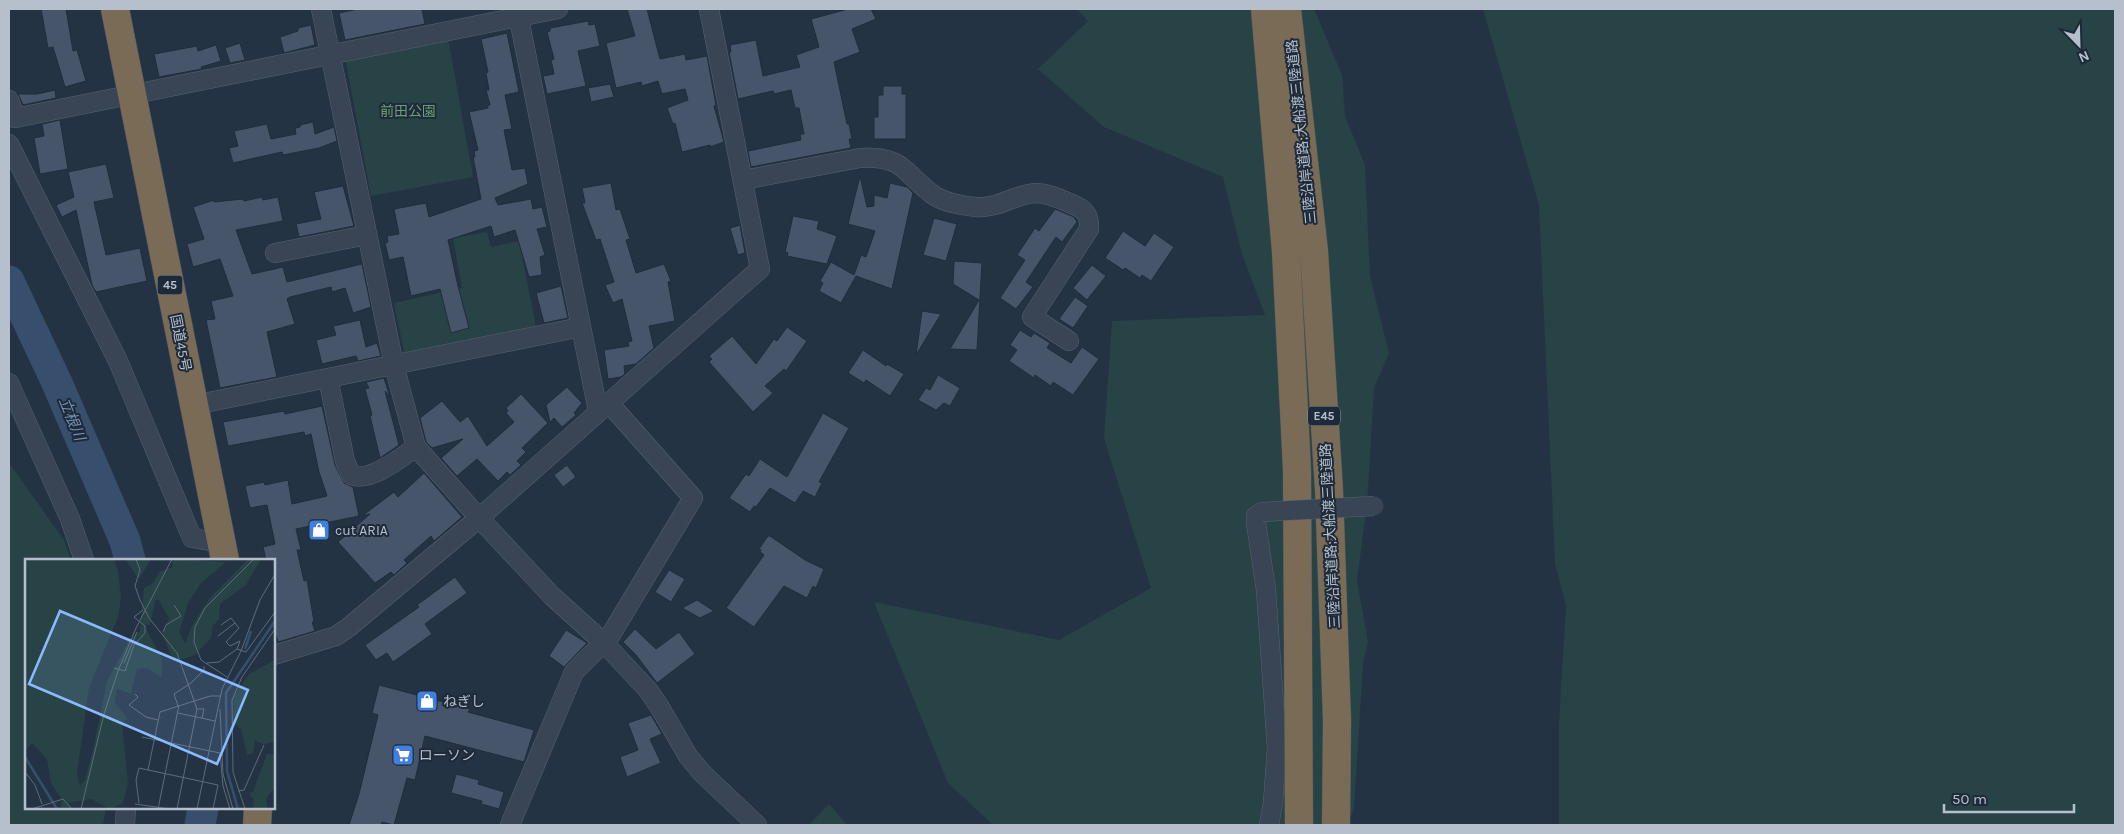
<svg xmlns="http://www.w3.org/2000/svg" width="2124" height="834" viewBox="0 0 2124 834" font-family="Karla,'Noto Sans JP',sans-serif">
<style>
.green{fill:#274345}
.lines{fill:none;stroke-linecap:round;stroke-linejoin:round}
.river{stroke:#374f6d;stroke-width:31}
.building{fill:#465569;stroke:#202c3b}
.minor-casing{stroke:#576371;stroke-width:20}
.highway-casing{stroke:#44505e;stroke-width:29}
.minor{stroke:#394554;stroke-width:19}
.highway{stroke:#7a6b56;stroke-width:28}
.minor-bridge-casing{stroke:#576371;stroke-width:20;stroke-linecap:butt}
.minor-bridge{stroke:#394554;stroke-width:19}
.labels{text-anchor:middle;stroke-width:4;stroke-linejoin:round;paint-order:stroke}
.shield{fill:#1e2a39;stroke:#8893a1;stroke-width:1}
.shield-label{font-size:12px;font-weight:bold;fill:#b6c0cd}
.park-label{font-size:14px;fill:#6ca076;stroke:#1e2a39}
.street-label{font-size:14px;fill:#b6c0cd;stroke:#1e2a39}
.poi-label{font-size:14px;fill:#b6c0cd;stroke:#1e2a39;text-anchor:start}
.water-label{font-size:15px;font-style:italic;fill:#7492b3;stroke:#1e2a39}
.inset-river{fill:none;stroke:#374f6d;stroke-width:2.5}
.inset-road{fill:none;stroke:#5e6b7b;stroke-width:1}
.view{fill:#8abbff;fill-opacity:0.15;stroke:#8abbff;stroke-width:2.5}
.inset-edge{fill:none;stroke:#b6c0cd;stroke-width:2.5}
</style>
<rect width="100%" height="100%" fill="#243344"/>
<path class="green" d="M1077,9h237l28,66 3,41 20,49 5,111 19,77 -15,35 -7,117 -10,75 11,62 -5,21 -9,146 -7,16h-354l-45,-42 -74,-181 185,38 92,-52 -47,-150 8,-117 153,-6 -23,-61 -19,-77 -119,-50 -66,-58 50,-48z
M1483,9h632v816h-556v-102l7,-117 -11,-43 -16,-358z
M448,38l25,139 -102,19 -26,-139z
M487,232l4,15 28,-6 18,91 -132,25 -11,-54 68,-15 -9,-50z
M9,466l3,1 52,73 7,20h-45v248h80l-3,17h-94z
M829,804l18,21h-38z"/>
<g class="lines">
<path class="river" d="M9,281l48,102 68,158 5,19
M200,825l3,-17"/>
</g>
<path class="building" d="M41,9h25l7,42 4,-1 9,31 -21,6 -12,-40 -5,1z
M358,9h64l3,15 -80,16 -6,-27z
M627,9h20l13,50 25,-5 1,6 21,-4 9,49 -2,1 10,36 -14,5v-2l-28,7 -7,-29 -2,1 -6,-16 21,-8 -3,-11 -23,5 -4,-13 -16,5 -1,-4 -25,6 -10,-45 29,-7z
M848,9h23l5,10 -24,10 8,23 -26,10 13,62h2l3,15h-3l2,9 -100,19 -3,-16 53,-11 -1,-6h4l-5,-26h-4l-4,-18 -17,4 -1,-3 -35,8 -9,-47h2l-1,-7 26,-5 7,36 37,-9 -4,-12 23,-8 -8,-28z
M588,21l1,4 6,-1 5,22 -22,5 8,35 -39,8 -4,-18 11,-2 -3,-14 3,-1 -7,-27 3,-1v-3z
M311,25l4,20 -31,8 -4,-16 18,-6v-3z
M507,33l12,59 -14,3 7,34 -8,1 8,40 13,-2 3,16 -33,14 3,7 33,-6 2,10 9,-2 5,20 -10,2 8,26 -5,2 2,18 -13,2 -14,-47 -21,7 -3,-11 -43,14 10,46 11,42 -18,5 -11,-44 -29,7 -8,-39 -14,3 -4,-17 3,-1 -1,-6 12,-2 -5,-25 32,-6 3,14 52,-18 -8,-42h2l-1,-6 4,-1 -9,-38 19,-4v-3h2l-4,-15h3l-3,-17 2,-1 -7,-33z
M240,43l5,17 -15,3 -5,-15z
M216,45l5,16 -20,6 1,2 -43,8 -5,-23 43,-8 1,5z
M610,84l4,13 -23,5 -3,-14z
M883,86h19v8h4v45h-32v-22h4v-22h5z
M55,90l1,8 -33,7 -5,-11h19z
M60,120l8,49 -28,5 -6,-36 10,-2 -2,-12z
M313,122l2,12 19,-7 3,14 -18,7 -36,7 -1,-3 -49,11 -4,-15 9,-2 -4,-15 33,-7 4,15 25,-5 -1,-6 5,-1v-2z
M106,164l8,34 -20,4 12,53 34,-7 7,33 -51,11 -4,-7 -16,-75 -14,7 -6,-12 18,-8 -6,-25z
M860,176l7,31 7,-1v-11l13,3 3,-15 17,4 6,6 -21,96 -36,-13 -15,27 -22,-12 4,-8 -3,-2 11,-19 23,13 7,-20 5,2 9,-26 -27,-7z
M611,183l5,27 4,-1 10,30 -4,1 10,33 28,-9 7,17 -3,1 7,39 -26,5 5,22 -18,16 -12,2 1,8 -4,3 -13,2 -4,-29 25,-4 -1,-4 4,-1 -10,-42 -9,4 -8,-18 9,-3 -14,-43 -4,1 -14,-37h3l-3,-15z
M343,186l11,40 -55,11 -3,-13 25,-5 -7,-27z
M262,197l1,3 15,-3 5,24 -47,9 16,44 31,-7 4,15 75,-18 9,43 -18,6 -8,-25 -13,4 -1,-5 -41,10 -3,2 8,25 -28,8 10,45 -57,11 -14,-68 9,-1 -4,-18 22,-5 -13,-37 -27,8 -6,-23 17,-5 -11,-32 21,-7v2l29,-3 1,2z
M1055,209l19,8 3,5 -15,20 -6,-5 -30,45 7,5 -17,22 -16,-11 25,-38 -8,-5 18,-27 4,3z
M793,216l26,5 -2,8 20,7 -10,28 -40,-8 1,-3 -3,-1z
M934,218l23,6 -11,37 -23,-6z
M740,225l5,28 -7,2 -8,-27z
M1123,231l22,15 9,-13 20,14 -23,34 -9,-6 -2,3 -15,-10 -2,2 -18,-12z
M954,261l28,2 -5,87 -27,-1 29,-49 -26,-16z
M1092,265l14,11 -19,24 -14,-12z
M561,286l7,32 -24,5 -8,-30z
M1075,297l13,9 -15,22 -14,-9z
M922,311l19,3 -25,41z
M360,320l6,27 11,-4 4,13 -23,5 -2,-5 -34,8 -6,-24 20,-5 -3,-9z
M787,327l20,14 -21,30 -2,-2 -19,17 8,7 -20,19 -44,-50 3,-3 -3,-3 23,-20 24,28 18,-25 3,2z
M1020,330l11,7 3,-4 16,10 -3,5 24,15 11,-16 17,12 -26,36 -20,-13 -2,4 -16,-11 -1,3 -25,-17 8,-11 -7,-5z
M863,350l23,16 1,-2 17,10 -14,22 -24,-16 -2,3 -16,-10z
M938,375l22,13 -10,18 -6,-3 -8,7 -18,-10 8,-12 4,2z
M384,378l6,19 -5,-6 14,54 -19,13 -10,-42 2,-1 -7,-26 4,-1 -3,-6z
M567,387l15,16 -8,10 2,2 -14,12 -8,-9 -4,4 -4,-17z
M521,394l27,29 -26,25 4,4 -9,9 4,4 -11,10 -3,-3 -9,9 -21,-22 -20,17 -16,-18 22,-19 -31,9 -6,-6 -6,-24 22,-17 18,21 8,-6 19,30 27,-24 -8,-9 2,-2 -2,-3z
M322,406l13,59 9,18 9,4 6,29 -63,13 5,21h-4l7,31 3,-1 7,42h-2l3,9 -37,11 -4,-13v-69h-8l-3,-13 12,-3 -8,-39 -17,3 -5,-22 19,-4 1,3 23,-5 4,24 35,-8 -8,-24 -8,-38 -6,2 -1,-4 -76,14 -5,-24 61,-11 1,3z
M823,413l26,15 -30,54 3,1 -7,14 -12,-6 -8,12 -25,-15 -14,19 -2,-1 -4,6 -21,-14 17,-24 3,2 11,-17 27,18z
M567,465l9,12 -13,10 -9,-12z
M424,473l38,44 -28,24 -3,-5 -27,24 3,3 -13,12 -3,-3 -16,11 -37,-41 32,-28 -8,2 32,-24 4,5z
M768,536h2l35,24 19,9 -8,19 -3,-2 -6,12 -23,-12 -30,41 -28,-19 38,-53 -4,-3 1,-2 -2,-1z
M669,570l16,9 -14,23 -16,-10z
M455,577l12,16 -42,31 7,10 -39,28 -6,-9 -11,7 -11,-15 54,-38 -2,-2z
M697,600l17,11 -14,7 -18,-10z
M635,629l21,20 23,-17 16,22 -38,29 -21,-28 -13,-13z
M566,630l21,13 -23,24 -15,-11z
M379,685l91,24 -2,3 66,18 -10,32 -99,-26 -10,44 -8,-2 -13,47 -12,-3 -1,3h-32l10,-31 19,-79 -6,-2z
M651,715l11,19 -12,5 11,24 -34,14 -7,-20 18,-7 -10,-27z
M456,774l23,6 -1,4 26,8 -5,17 -18,-5 1,-3 -31,-8z"/>
<g class="lines">
<g class="minor-casing">
<path id="minor" d="M321,9l73,356 22,82 63,71 73,78 52,47 44,47 11,16 29,50 14,17 55,52
M517,9l81,402
M9,100l6,18 543,-109
M9,144l109,217 74,177 30,5
M743,180l117,-22c44,-2 42,13 72,36 10,8 31,12 44,13 21,2 40,-13 59,-14 13,0 25,6 37,11 12,5 18,10 17,25l-57,88 37,24
M275,253l92,-18
M328,378l17,83 6,14c19,8 51,-18 65,-28
M9,383l61,136 14,41
M194,405l387,-78
M1262,512l-6,4v7l10,67 11,158 -4,55 -4,22
M274,655l62,-19 13,-9 130,-109 281,-249 -51,-260
M125,825l1,-17
M510,825l64,-153 36,-36 83,-138 -85,-96"/>
</g>
<g class="highway-casing">
<path id="highway" d="M115,9l110,551
M1265,9l21,243 11,218 2,355
M1287,9l27,242 15,239 8,231 -1,104
M257,825l1,-17"/>
</g>
<use href="#minor" class="minor"/>
<use href="#highway" class="highway"/>
<g class="minor-bridge-casing">
<path id="minor-bridge" d="M1262,512l112,-6"/>
</g>
<use href="#minor-bridge" class="minor-bridge"/>
</g>
<defs>
<g id="shop-square" transform="scale(1.125)"><rect x="-9" y="-9" width="18" height="18" rx="4" fill="#3f7fe0" stroke="#1e2a39"/><path d="M-5-2.5h2.3a2.7 3.5 0 0 1 5.4 0H5L5.5 6h-11ZM-1.5-2.5h3a1.5 2.3 0 0 0-3 0Z" fill="#fff"/></g>
<g id="supermarket-square" transform="scale(1.125)"><rect x="-9" y="-9" width="18" height="18" rx="4" fill="#3f7fe0" stroke="#1e2a39"/><path d="M-6-5.5h2.5l.6 2H6L4.5 2H-2.5L-4.4-4H-6ZM-1.5 3.2a1.3 1.3 0 1 0 .1 0ZM3 3.2a1.3 1.3 0 1 0 .1 0Z" fill="#fff"/></g>
</defs>
<g fill-rule="evenodd">
<use href="#shop-square" x="319" y="530"/>
<use href="#shop-square" x="427" y="701"/>
<use href="#supermarket-square" x="403" y="755"/>
</g>
<g class="labels">
<g class="shield">
<rect x="157.5" y="275.5" width="25" height="19" rx="4"/>
<rect x="1308" y="406.5" width="32" height="19" rx="4"/>
</g>
<g class="shield-label">
<text x="170" y="289">45</text>
<text x="1324" y="420">E45</text>
</g>
<g class="park-label">
<text x="408" y="116">前田公園</text>
</g>
<g class="street-label">
<text transform="translate(1301 132) rotate(-96)" y="5">三陸沿岸道路;大船渡三陸道路</text>
<text transform="translate(181 343) rotate(79)" y="5">国道45号</text>
<text transform="translate(1330 536) rotate(-93)" y="5">三陸沿岸道路;大船渡三陸道路</text>
</g>
<g class="poi-label">
<text x="335" y="535">cut ARIA</text>
<text x="443" y="706">ねぎし</text>
<text x="419" y="760">ローソン</text>
</g>
<g class="water-label">
<text transform="translate(72 419) rotate(68)" y="5">立根川</text>
</g>
</g>
<g transform="translate(25 559)">
<rect width="250" height="250" fill="#243344"/>
<path d="M0,0h89l4,12 3,27 -3,19 -29,71 -12,85 3,13 5,-6 8,-30 14,-69 21,-39 12,-11 4,-43 9,-5 6,-11 14,-5 -1,-8 54,3 -25,21 -13,20 -9,29 6,12 7,-18 17,-27 39,-40h13l-15,26 -26,19 -1,16 -6,5 -2,13 -16,17 -21,7 -12,-28 7,-16 -11,-19 -3,2 -5,24h-6l18,34v19l-15,-10 -10,1 -6,25 -14,-5 -2,14 13,16 -6,3 6,61 -5,20 -13,6 -19,-10 -23,4 3,6h-11l2,-9 -11,-17 -4,-24 -15,-16 -7,8zM100,0h26l-12,20zM250,101v82l-12,2 -8,-4 -2,13 -6,2 -6,-26 -8,-7 1,-26 15,-22zM242,195h8v34l-9,10 2,11h-15l1,-9 -5,-7 4,-1z" fill="#274345"/>
<path class="inset-river" d="M220,90l6,-18M0,198l32,52M213,250l-11,-38 -1,-78 49,-72"/>
<path class="inset-road" d="M111,0l4,11 -5,16 5,14 9,18 28,35 20,56 -20,100M196,66l10,-7 8,10 -13,14 4,4 10,-5 -3,8M138,73l3,-7 15,-9 -7,-11M193,77l17,-13M99,104l13,-31M182,104l12,-1 18,-13 9,3 29,-40M89,109l11,3 9,-26 11,-12v-7l-11,-9 9,-7M202,118l-26,-17 -7,-18 1,-15 10,-19 49,-49M110,135l3,3 -9,8 17,12 12,3M153,147l-4,-12 17,-11 13,-13v-4M172,150h7l-2,9M195,150l3,65 10,35M153,154l37,8M117,178l78,16 3,33 7,23M123,211l12,-58 50,-16h10M0,213l10,13 7,19M213,232l6,-1 20,-45M114,244l-3,-23 3,-12 79,17 -5,24M110,245l35,5M7,250l31,-10 9,10M56,250l23,-95 14,-43 18,-43 36,-69M133,250l21,-104M172,250l25,-120 19,-38 19,-51 15,-26M220,250l-12,-37 -1,-72 10,-23 33,-48"/>
<path class="view" d="M35,52l188,79 -31,74 -188,-80z"/>
<rect width="250" height="250" class="inset-edge"/>
</g>
<rect width="2124" height="834" fill="none" stroke="#b6c0cd" stroke-width="20"/>
<g transform="translate(2079 45) rotate(157)" stroke="#1e2a39" stroke-width="4" paint-order="stroke">
<path d="M0-4L9 19L0 12L-9 19Z" fill="#b6c0cd"/>
<text y="-8" font-size="14" font-weight="bold" text-anchor="middle" fill="#b6c0cd">N</text>
</g>
<path d="M1944 804v8h130v-8" fill="none" stroke="#b6c0cd" stroke-width="2.5"/>
<text x="1952" y="804" font-size="15" fill="#b6c0cd" stroke="#1e2a39" stroke-width="4" paint-order="stroke">50 m</text>
</svg>
